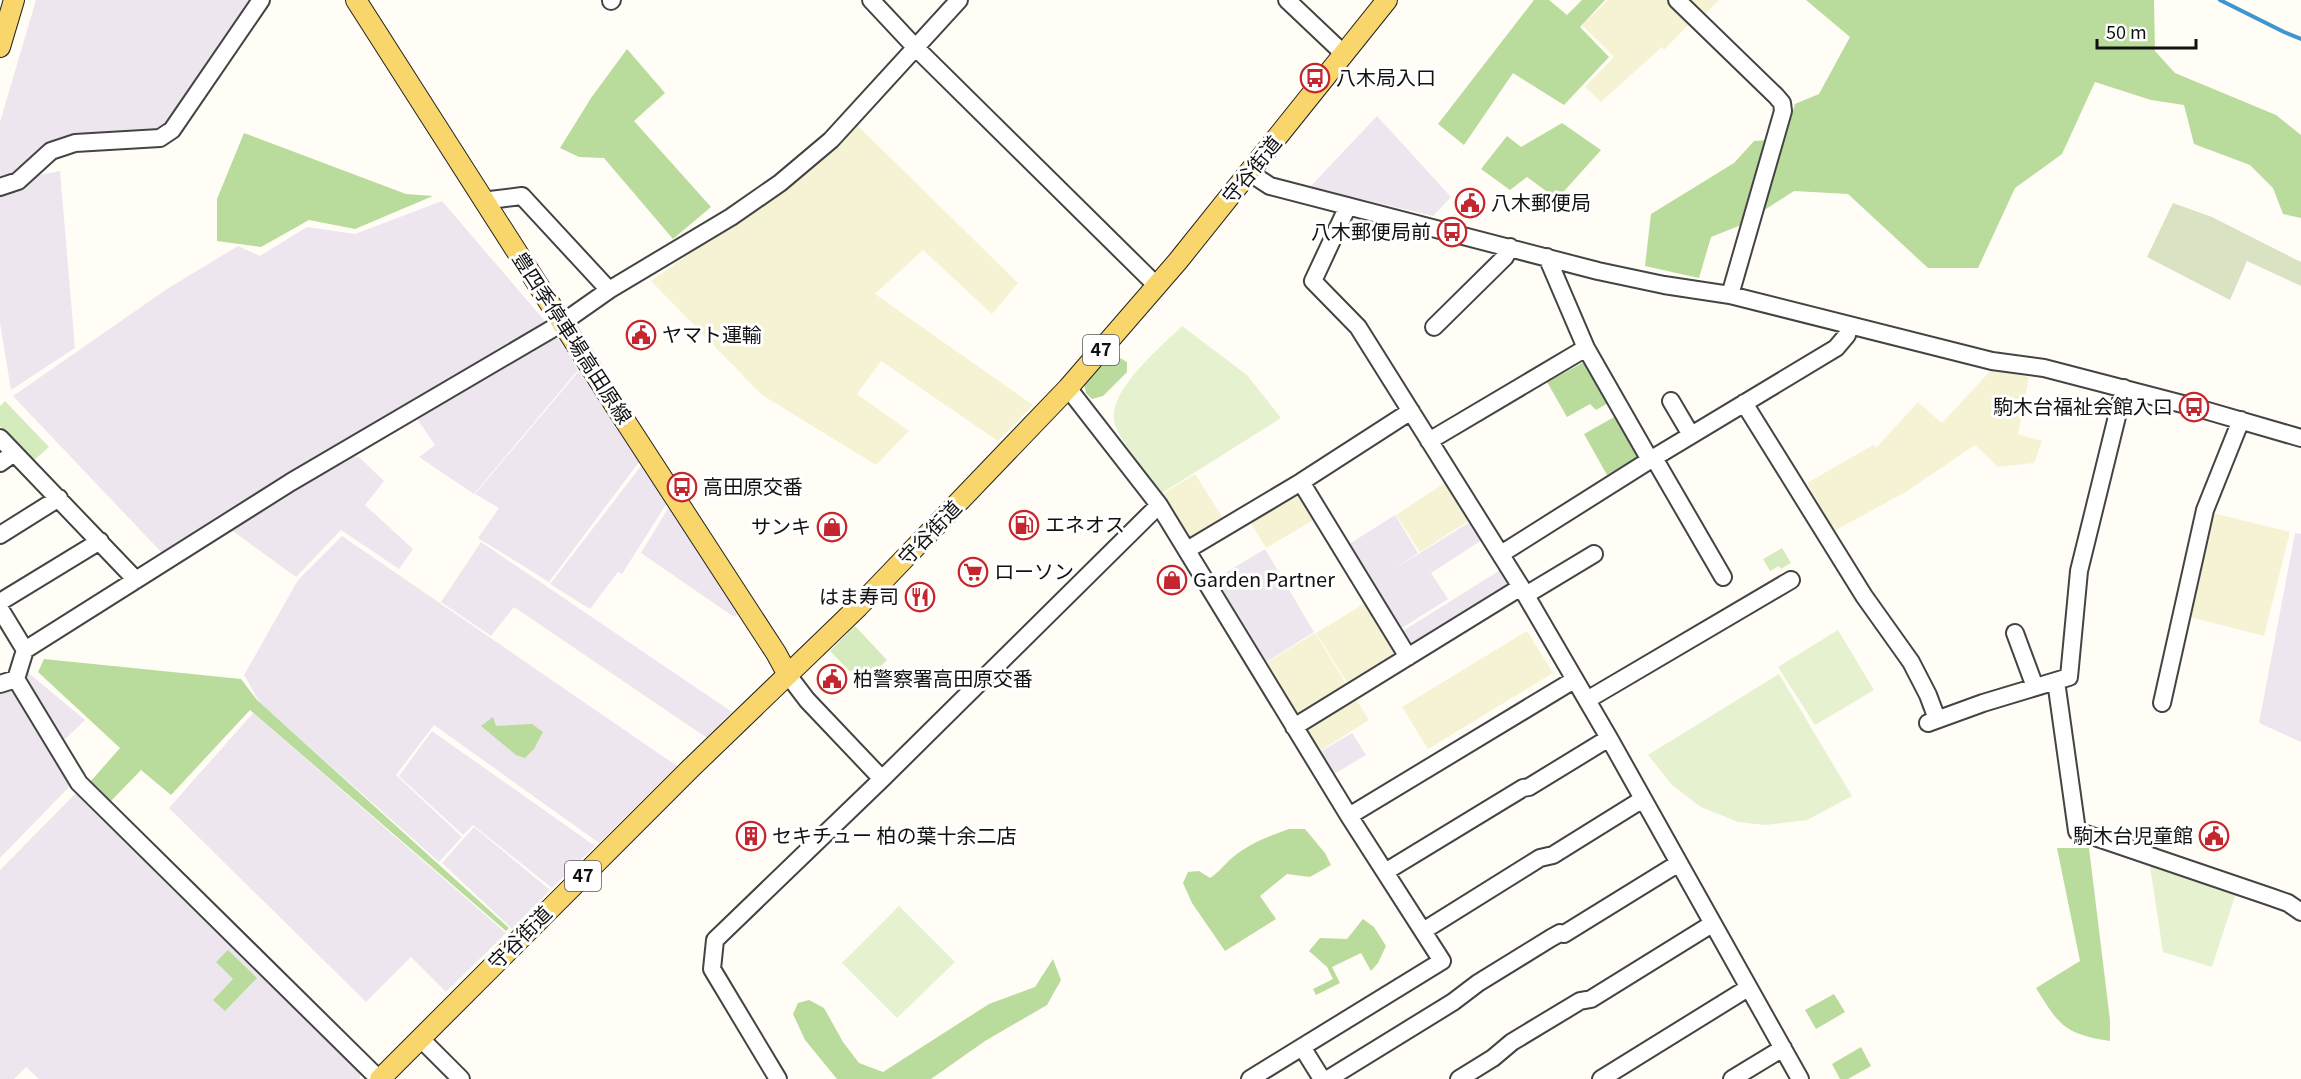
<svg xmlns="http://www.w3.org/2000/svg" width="2301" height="1079" viewBox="0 0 2301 1079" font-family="Georgia,'Noto Sans JP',serif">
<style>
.industrial{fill:#eee6ef}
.farmland{fill:#f6f3d4}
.green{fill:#d5ebbd}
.forest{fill:#b9dc9c}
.cemetery{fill:#d9e3c4}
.pitch{fill:#e6f2cf}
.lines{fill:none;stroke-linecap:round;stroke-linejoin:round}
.stream{stroke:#3f96cf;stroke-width:4}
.minor-casing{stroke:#444;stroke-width:20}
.major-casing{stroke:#222;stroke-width:22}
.minor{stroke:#fff;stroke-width:16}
.major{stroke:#f9d66b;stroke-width:20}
.labels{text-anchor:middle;stroke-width:6;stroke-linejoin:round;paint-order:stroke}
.shield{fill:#fff;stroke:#585858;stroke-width:1.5}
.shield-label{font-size:18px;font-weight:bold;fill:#111}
.poi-label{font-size:20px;fill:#111;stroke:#fff;text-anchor:start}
.street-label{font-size:20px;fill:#111;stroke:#fff}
</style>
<rect width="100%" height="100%" fill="#fffdf5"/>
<path class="industrial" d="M36,0h216l-88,129 -21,6h-31l-68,10 -35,30 -9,2v-55z
M1377,116l74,81 -18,19 -123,-29z
M60,171l15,177 -64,42 -11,-67v-129l34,-18z
M442,201l103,120 -381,234 -151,-159 154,-107 71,-43 22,10 47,-29 48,7z
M550,334l10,6 18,30 -104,124 -55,-37 16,-12 -20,-29z
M579,371l60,91 -90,120 -71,-44 21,-30 -24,-14z
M352,456l7,1 25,24 -19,24 48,44 -14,20 -58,-39 -45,47 -66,-48z
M641,466l26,37 -45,71 -4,-2 -28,37 -40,-25z
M670,505l69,108 -5,4 -93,-64z
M1395,515l23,38 -27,18 79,-49 12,18 -51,33 17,26 -51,32 -51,-85z
M2295,533l6,1v208l-42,-19z
M342,536l335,230 -78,77 -165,-118 -38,50 66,62 -23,25 -179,-159 -16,-28 54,-95z
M481,542l251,170 -25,26 -193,-131 -23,29 -50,-34z
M1265,549l49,83 -49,31 -50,-84z
M1502,569l8,16 -103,65 -9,-16z
M25,670l60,50 -25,24 -37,-62z
M15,689l57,95 -72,74v-164z
M253,713l253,220 -60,59 -35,-35 -45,45 -197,-194z
M432,731l163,115 -43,42 -79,-63 -10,10 -64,-59z
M1352,733l14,22 -32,19 -14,-22z
M78,791l183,185 99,96v7h-321l-13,-12 -12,12h-14v-209z
M474,827l76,63 -38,39 -70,-66z"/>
<path class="farmland" d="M1608,0h62l21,22 -27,28 -2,-3 -61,55 -16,-15 29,-30 -32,-32z
M1684,0h35l-17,17z
M856,124l162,159 -26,31 -69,-64 -48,44 158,111 -35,36 -117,-80 -24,33 52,37 -33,34 -114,-70 -111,-114 136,-97z
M1994,367l35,10 -11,57 24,7 -8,22 -36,4 -23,-22 -71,48 -70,38 -27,-48 66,-38 3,3 42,-46 24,21z
M1195,474l30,47 -32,21 -30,-48z
M1446,482l24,38 -50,32 -24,-37z
M1298,489l19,29 -51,30 -14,-23v-5z
M2213,513l77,19 -26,104 -78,-20z
M1367,602l32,55 -49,30 -34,-54z
M1527,631l26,42 -125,76 -26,-42z
M1315,633l33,54 -46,29 -6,-1 -30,-52z
M1354,696l15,24 -49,31 -15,-25z"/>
<path class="green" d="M5,401l44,46 -16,14 -33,-35v-20z
M1782,548l9,15 -10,6 -2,-3 -9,5 -7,-12z
M855,626l32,34 -25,24 -32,-33z"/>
<path class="forest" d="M1534,0h15l18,15 15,-15h23l-25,27 29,30 -45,48 -51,-32 -49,72 -26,-21z
M1806,0h348l1,51 20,22 101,42 25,20v83l-18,-4 -10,-26 -23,-23 -56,-21 -10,-39 -33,-5 -56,-18 -33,72 -47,34 -37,80h-50l-80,-74 -54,-3 -53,34 -30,12 -12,41 -54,-12 6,-52 83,-51 20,-22 31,-2 10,-35 24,-10 31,-57z
M627,49l38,44 -31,28 77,86 -38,32 -69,-81 -25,-1 -19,-9 31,-50z
M1562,123l39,27 -44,49 -30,-22 -17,13 -29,-21 26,-33 14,11z
M244,133l162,61 27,2 -78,33 -46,-9 -48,27 -44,-6v-42z
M1113,354l14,8v10l-24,24 -11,3 -6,-6 -2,-9z
M1586,361l24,41 -14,8 -6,-6 -23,13 -20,-35z
M1616,416l23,40 -32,19 -23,-41z
M44,659l197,20 16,21 252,228 -3,3 -256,-221 -79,85 -30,-25 -30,31 -20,-20 29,-33 -82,-76z
M493,717l3,9 36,-2 11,8 -9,17 -9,9 -9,-3 -35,-29z
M1289,829h16l20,24 6,12 -21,12 -23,-3 -27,22 16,23 -51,32 -33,-48 -9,-20 5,-11 11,-1 11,7c9,-6 14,-13 22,-20 16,-14 37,-22 57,-29z
M2057,848h32l21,172v21c-46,-7 -51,-16 -74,-53l44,-27z
M1363,919l11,8 12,19 -8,17 -7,8 -10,-18 -29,14 8,16 -24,12 -3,-6 20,-10 -6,-12 -18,-16 11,-13 27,1z
M228,950l29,28 -32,33 -12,-11 20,-21 -17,-17z
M1053,959l8,21 -14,25 -62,36 -54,38h-94l-32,-39 -12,-26 5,-11 11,-3 15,8 19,34 16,21 24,9 106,-68 46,-17z
M1834,994l11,18 -29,17 -11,-19z
M1861,1047l10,19 -23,13h-8l-8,-15z"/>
<path class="cemetery" d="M2173,203l39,14 89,45v24l-54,-25 -17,39 -83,-43z"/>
<path class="pitch" d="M1182,326l65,49 34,43 -119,75c-13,-18 -40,-48 -47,-68 -10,-33 46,-78 67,-99z
M1838,630l36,60 -59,35 -37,-58z
M1779,674l73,122 -45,24 -42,5 -27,-3 -37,-15 -28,-21 -25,-31z
M2150,866l86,27 -24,74 -49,-15z
M899,906l56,56 -58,56 -55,-55z"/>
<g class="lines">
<path class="stream" d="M2220,0l64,32 17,7"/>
<g class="minor-casing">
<path id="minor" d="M871,0l44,47 242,239
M1287,0l57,54
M1677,0l99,96 6,7 1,8 -53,184
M611,1l1,-1
M1250,173l20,13 328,85 66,14 66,10 262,66 52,7 150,39 107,31
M0,187l18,-6 33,-30 24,-8 85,-5 12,-8 89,-130
M485,203l5,-3 32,-4 87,94
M1348,206l-35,75 45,46 163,260 88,151 191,341
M1547,257l39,91 64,112
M1434,327l71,-70 5,-10
M1068,388l91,117 190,311 93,145 -192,118
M1671,401l20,34
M1744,403l120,193 47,66 17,33 9,24
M0,438l136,142
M1429,441l157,-93
M1654,458l69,119
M0,463l14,-10
M1301,482l107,175
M0,535l59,-37
M1187,550l114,-68 110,-71
M1501,554l149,-94 186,-112 11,-13 2,-10
M1526,595l68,-41
M0,602l100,-61
M0,609l25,41 -9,29 63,104 300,296
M2015,633l20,54
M25,650l266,-168 271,-159 47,-33 122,-73 49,-34 51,-43 128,-140
M788,675l19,25 75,79
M2056,681l21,150 194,66 17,6 13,9
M0,684l16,-5
M1587,700l204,-120
M2162,703l43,-193 36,-90
M1928,723l55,-20 86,-26 10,-106 45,-183
M1294,727l227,-140
M1349,816l225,-136
M1385,872l138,-84 6,-1 80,-49
M1423,931l117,-73 13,-3 90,-56
M420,1038l41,41
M1302,1047l20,32
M778,1079l-66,-110 3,-29 167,-161 277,-274
M1328,1079l125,-77 25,-19 73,-45 9,-5 4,1 115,-71
M1459,1079l34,-21 19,-16 68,-41 11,-2 121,-75
M1601,1079l147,-91
M1732,1079l51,-31"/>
</g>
<g class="major-casing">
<path id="major" d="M356,0l260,407 160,246 12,22
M0,47l14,-47
M380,1079l311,-311 167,-161 210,-219 110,-127 209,-261"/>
</g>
<use href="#minor" class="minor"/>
<use href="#major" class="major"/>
</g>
<defs>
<g id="bus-ring" transform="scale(1.5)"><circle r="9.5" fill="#fff" stroke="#c4262e" stroke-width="1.5"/><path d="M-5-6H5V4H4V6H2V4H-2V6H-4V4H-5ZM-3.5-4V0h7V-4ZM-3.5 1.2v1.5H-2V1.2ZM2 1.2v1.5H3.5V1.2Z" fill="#c4262e"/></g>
<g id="civic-ring" transform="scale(1.5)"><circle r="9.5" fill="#fff" stroke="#c4262e" stroke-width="1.5"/><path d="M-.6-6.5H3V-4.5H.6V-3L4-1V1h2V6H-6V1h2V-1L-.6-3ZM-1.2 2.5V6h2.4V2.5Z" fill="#c4262e"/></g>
<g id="fuel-ring" transform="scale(1.5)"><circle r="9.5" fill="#fff" stroke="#c4262e" stroke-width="1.5"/><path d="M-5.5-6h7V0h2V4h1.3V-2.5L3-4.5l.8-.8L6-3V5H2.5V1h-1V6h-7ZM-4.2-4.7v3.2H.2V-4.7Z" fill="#c4262e"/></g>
<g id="shop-ring" transform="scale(1.5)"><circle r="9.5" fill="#fff" stroke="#c4262e" stroke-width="1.5"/><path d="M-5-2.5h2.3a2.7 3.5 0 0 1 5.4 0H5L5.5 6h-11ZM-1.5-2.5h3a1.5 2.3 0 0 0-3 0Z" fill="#c4262e"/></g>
<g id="supermarket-ring" transform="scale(1.5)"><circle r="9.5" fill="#fff" stroke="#c4262e" stroke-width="1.5"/><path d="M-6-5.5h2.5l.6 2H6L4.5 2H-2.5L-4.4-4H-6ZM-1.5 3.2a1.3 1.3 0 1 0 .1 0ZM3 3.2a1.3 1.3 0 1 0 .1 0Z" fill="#c4262e"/></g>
<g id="restaurant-ring" transform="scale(1.5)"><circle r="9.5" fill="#fff" stroke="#c4262e" stroke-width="1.5"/><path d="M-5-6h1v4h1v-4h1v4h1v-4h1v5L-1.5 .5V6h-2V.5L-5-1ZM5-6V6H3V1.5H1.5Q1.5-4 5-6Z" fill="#c4262e"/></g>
<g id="building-ring" transform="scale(1.5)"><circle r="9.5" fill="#fff" stroke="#c4262e" stroke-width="1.5"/><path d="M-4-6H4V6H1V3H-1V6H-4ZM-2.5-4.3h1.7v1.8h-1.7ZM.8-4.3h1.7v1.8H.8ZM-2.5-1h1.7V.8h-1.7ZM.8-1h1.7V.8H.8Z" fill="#c4262e"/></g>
</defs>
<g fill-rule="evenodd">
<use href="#bus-ring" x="1315" y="78"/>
<use href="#civic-ring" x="1470" y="203"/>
<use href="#bus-ring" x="1452" y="232"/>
<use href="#civic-ring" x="641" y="335"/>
<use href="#bus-ring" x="2194" y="407"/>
<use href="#bus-ring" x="682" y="487"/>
<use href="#fuel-ring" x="1024" y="525"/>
<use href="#shop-ring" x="832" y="527"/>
<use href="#supermarket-ring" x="973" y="572"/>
<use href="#shop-ring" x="1172" y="580"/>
<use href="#restaurant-ring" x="920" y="597"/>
<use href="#civic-ring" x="832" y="679"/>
<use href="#building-ring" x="751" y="836"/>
<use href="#civic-ring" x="2214" y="836"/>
</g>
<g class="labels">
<g class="shield">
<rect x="1083" y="335" width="36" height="30" rx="4.5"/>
<rect x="565" y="861" width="36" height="30" rx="4.5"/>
</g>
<g class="shield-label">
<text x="1101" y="356">47</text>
<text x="583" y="882">47</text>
</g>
<g class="poi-label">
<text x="1336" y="85">八木局入口</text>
<text x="1491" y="210">八木郵便局</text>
<text x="1431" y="239" text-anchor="end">八木郵便局前</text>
<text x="662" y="342">ヤマト運輸</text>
<text x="2173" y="414" text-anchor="end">駒木台福祉会館入口</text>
<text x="703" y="494">高田原交番</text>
<text x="1045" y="532">エネオス</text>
<text x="811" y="534" text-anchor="end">サンキ</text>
<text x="994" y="579">ローソン</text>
<text x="1193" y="587">Garden Partner</text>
<text x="899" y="604" text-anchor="end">はま寿司</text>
<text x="853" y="686">柏警察署高田原交番</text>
<text x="772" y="843">セキチュー 柏の葉十余二店</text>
<text x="2193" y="843" text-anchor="end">駒木台児童館</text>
</g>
<g class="street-label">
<text transform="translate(1252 170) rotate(-51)" y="7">守谷街道</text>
<text transform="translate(572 338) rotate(57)" y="7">豊四季停車場高田原線</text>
<text transform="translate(930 533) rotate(-46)" y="7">守谷街道</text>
<text transform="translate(520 938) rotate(-45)" y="7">守谷街道</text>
</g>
</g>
<path d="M2097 39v9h99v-9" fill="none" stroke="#111111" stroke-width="3"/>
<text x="2106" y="39" font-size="18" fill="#111111" stroke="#ffffff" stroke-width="4.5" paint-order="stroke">50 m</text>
</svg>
